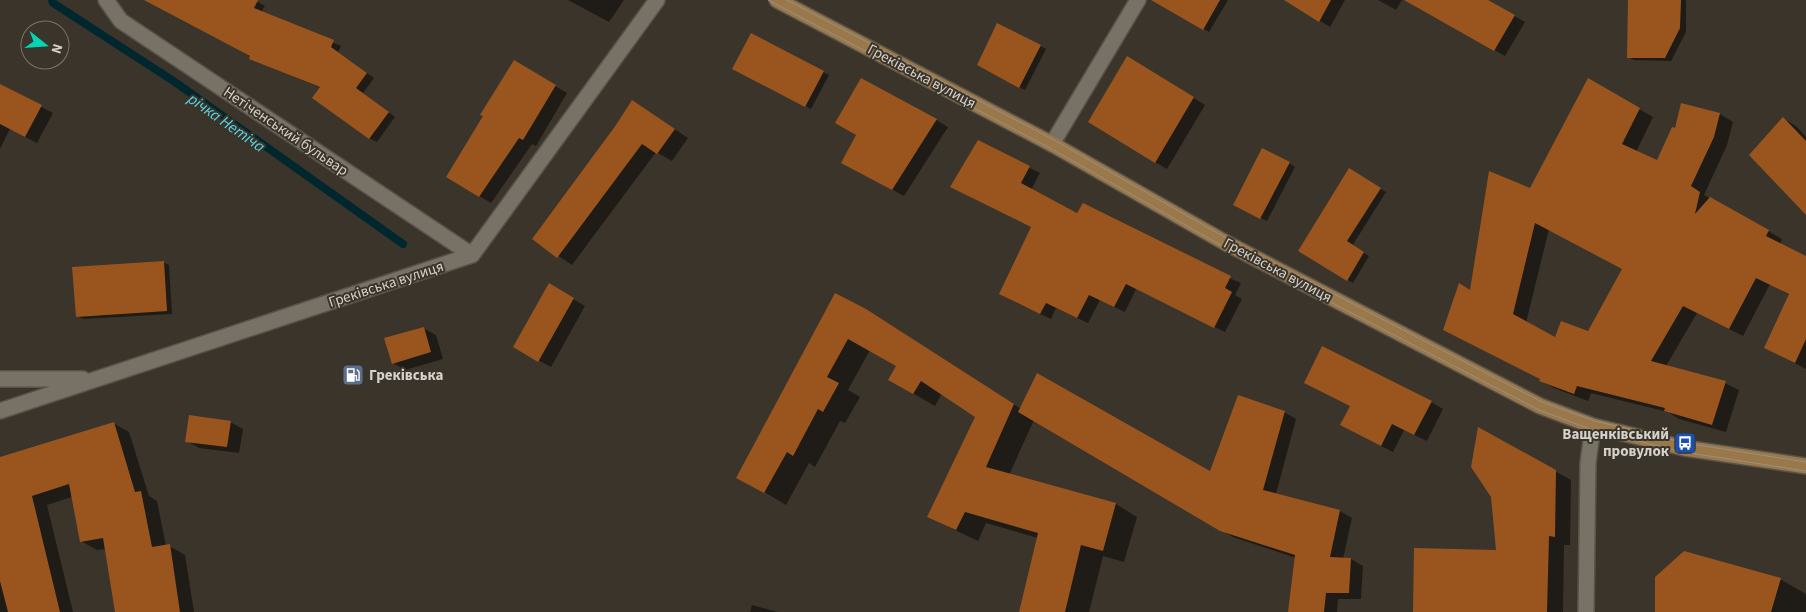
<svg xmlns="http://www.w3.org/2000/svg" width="1806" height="612" viewBox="0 0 1806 612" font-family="'Source Sans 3',sans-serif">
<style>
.shadow{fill:#0007;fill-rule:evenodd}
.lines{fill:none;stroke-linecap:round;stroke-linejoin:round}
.stream{stroke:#00272d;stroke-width:8}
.building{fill:#9a551e;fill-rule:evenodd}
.minor-casing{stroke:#57524a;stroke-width:18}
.major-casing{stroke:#57524a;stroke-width:18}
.minor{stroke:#787166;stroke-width:15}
.major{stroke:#9a7849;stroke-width:15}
.tram{stroke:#96918a;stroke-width:1}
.labels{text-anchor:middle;stroke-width:4;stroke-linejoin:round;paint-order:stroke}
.street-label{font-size:15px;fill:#d5d1cb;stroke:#3a342a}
.poi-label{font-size:15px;font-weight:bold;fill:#d5d1cb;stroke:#3a342a;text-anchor:start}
.water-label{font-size:16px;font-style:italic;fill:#56d6e8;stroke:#3a342a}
</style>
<rect width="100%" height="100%" fill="#3a342a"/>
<path class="shadow" d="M167,0h87l11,6 -4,6 80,34 -3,6 36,26 -11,15 32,24 -18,25 -8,-4 -48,-50 -63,-26z
M568,0h56l-15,22z
M1156,0h72l-19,32z
M1286,0h59l-15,27z
M1378,0h24l-6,10z
M1406,0h80l39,22 -20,34z
M1629,0h57v32l-15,29 -37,-1 -6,-3z
M998,24l48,25 -21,41 -47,-25z
M514,62l53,31 -31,53 -4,-2 -41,59 -12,-7 6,-80z
M1139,64l66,41 -38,64 -12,-7z
M739,72h84l6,3 -18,34z
M1588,80l65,37 -17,35 21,10 63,-48 13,8 -6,23 -23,50 78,44 -2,5 26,13v112l-40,-21 24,-53 -20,-11 -27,52 -46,-23 -31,53 59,17 14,7 -13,42 -47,-13 -11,-7 -77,-19 -3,8 -34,-13 -14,-8 -69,-88 60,-103zM1549,229l74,40 -35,63 -32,7 -30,-16z
M0,85l53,28 -16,30 -27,-14 -10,20z
M632,101l56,37 -16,23 -16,-9 -84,113 -39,-26 84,-113z
M1784,119l12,7 10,11v75z
M936,120l12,7 -44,69 -49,-27z
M978,142l62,31 -9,17 47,25 163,68 -6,12 7,4 -17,33 -89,-43 -11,23 -25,-12 -12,23 -32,-15 -5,11 -40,-19 22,-72z
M1289,163l6,4 -28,54 -28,-15z
M1349,170l37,22 -34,54 17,10 -16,27 -54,-33z
M163,262l6,3 3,49 -89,5 -6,-3z
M549,285l36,21 -34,61 -37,-20z
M836,295l51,28 134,86 190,64 73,-61 12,7 -20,75 64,17 12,7 -9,41h8l12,7 -2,33h-23l-1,13h-48l7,-54 -63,-21 -199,-117 -25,55 107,29 21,13 -13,45 -21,-6 -14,56h-69l18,-74 -52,-15 -8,18 -50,-24 48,-101 -34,-23 -7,13 -45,-26 8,-14 -28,-16 -22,40 12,7 -15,26 -5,-2 -25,46 -6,-4 -23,42 -27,-16z
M423,328l13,7 7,24 -38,11 -12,-7z
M1431,402l12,7 -16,32 -23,-11 -11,22 -39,-20z
M230,422l13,7 -4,24 -40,-5 -12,-7z
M113,423l16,9 20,64 8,5 9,45h3l16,9 9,57h-78l-10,-63 -9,1 -16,-9 -9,-44 -25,8 26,107h-73v-154z
M1479,429l92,51 -1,65h-6l-1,67h-149l83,-61 -5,-54z
M1780,579l26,15v18h-150z
M752,605l26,7h-28z"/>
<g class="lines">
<path class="stream" d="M52,0l1,3 122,79 228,162"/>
</g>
<path class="building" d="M144,0h114l-4,8 80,32 -3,7 36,26 -11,15 33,24 -20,27 -57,-41 8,-11 -71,-28 1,-3z
M1151,0h69l-17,30z
M1284,0h47l-12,22z
M1404,0h84l27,15 -21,36z
M1628,0h53l-1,28 -15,30h-38z
M997,23l44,22 -22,43 -42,-23z
M751,33l73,38 -19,36 -73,-38z
M1127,56l67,41 -39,66 -67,-41z
M514,60l42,25 -33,55 -4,-2 -40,59 -33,-20 37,-61 -3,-1z
M861,78l76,41 -45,71 -51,-27 15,-28 -21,-12z
M1588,78l52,30 -18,36 35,16 15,-33 3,1 6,-25 39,10 -6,24 -23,49 9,6 -5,22 15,-17 59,33 -3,6 40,20v83l-11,24 -31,-15 25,-54 -33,-16 -27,51 -46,-23 -32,55 75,20 -14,44 -48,-14 1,-3 -88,-22 -3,8 -35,-13 1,-2 -97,-49 16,-47 11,7 19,-119 41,17zM1535,223l87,46 -34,62 -27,-10 -6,16 -42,-23z
M0,84l42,21 -17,32 -25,-13z
M632,100l43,29 -18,25 -15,-10 -85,114 -25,-19 84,-114z
M1783,117l23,24v74l-57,-60z
M978,140l52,26 -9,17 56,30 6,-10 148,73 -6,12 7,4 -18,36 -88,-44 -12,23 -25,-12 -12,23 -31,-15 -6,11 -41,-20 32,-67 -81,-40z
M1262,148l28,14 -30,57 -27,-14z
M1349,168l32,20 -34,53 17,11 -17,29 -49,-30z
M164,261l3,50 -91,6 -4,-50z
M549,283l25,15 -36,64 -25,-15z
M835,293l31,16 148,95 -28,63 130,36 -13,48 -22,-6 -16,67h-46l19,-79 -73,-21 -9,18 -29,-13 48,-100 -54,-36 -8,13 -25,-14 8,-14 -48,-27 -21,38 12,6 -16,29 -5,-3 -25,47 -6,-4 -23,41 -28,-15z
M424,327l7,25 -39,12 -8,-26z
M1322,346l110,55 -18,34 -22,-11 -11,22 -41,-21 10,-19 -46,-23z
M1037,373l173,98 28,-76 47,16 -22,79 77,20 -10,47 21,1 -2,35h-23l-2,19h-36l7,-57 -75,-24 -202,-119z
M189,415l42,6 -4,26 -42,-5z
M114,422l21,70 6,-1 11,56 18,-3 10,68h-65l-12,-74 -23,4 -11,-58 -37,12 28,116h-52l-8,-31v-124z
M1478,427l78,43 -1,67 -6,-1 -2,76h-134l1,-64 82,2 -5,-53 -20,-30z
M1684,551l97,27 -10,34h-116v-35z"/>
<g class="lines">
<g class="minor-casing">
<path id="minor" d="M106,0l15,21 351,234
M1052,144l86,-144
M0,379h83
M0,411l472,-156 185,-255
M1586,612l2,-149 5,-37"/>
</g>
<g class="major-casing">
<path id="major" d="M777,0l275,144 174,99 314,163 53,20 91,22 122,18"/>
</g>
<use href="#minor" class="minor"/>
<use href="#major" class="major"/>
<path class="tram" d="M768,0l282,148 174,99 315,163 54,20 90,22 123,19
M787,0l267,140 174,99 314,163 53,19 90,22 121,19"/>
</g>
<defs>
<g id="fuel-square" transform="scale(1.125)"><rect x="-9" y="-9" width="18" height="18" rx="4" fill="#5c6f8a" stroke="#3a342a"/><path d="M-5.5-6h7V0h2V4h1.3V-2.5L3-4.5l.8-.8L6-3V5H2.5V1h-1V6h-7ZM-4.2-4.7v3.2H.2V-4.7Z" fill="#fff"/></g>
<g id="bus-square" transform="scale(1.125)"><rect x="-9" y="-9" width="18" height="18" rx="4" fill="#1a4fb4" stroke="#3a342a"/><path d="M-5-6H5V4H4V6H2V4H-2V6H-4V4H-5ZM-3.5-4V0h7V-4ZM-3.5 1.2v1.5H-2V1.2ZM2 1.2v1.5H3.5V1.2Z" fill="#fff"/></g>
</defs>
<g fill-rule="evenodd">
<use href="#fuel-square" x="353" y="375"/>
<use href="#bus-square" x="1685" y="443"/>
</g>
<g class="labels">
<g class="street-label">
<text transform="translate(922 76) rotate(28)" y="5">Греківська вулиця</text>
<text transform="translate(286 131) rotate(34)" y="5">Нетіченський бульвар</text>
<text transform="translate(1278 270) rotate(28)" y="5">Греківська вулиця</text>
<text transform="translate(386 284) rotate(-18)" y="5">Греківська вулиця</text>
</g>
<g class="poi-label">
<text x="369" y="380">Греківська</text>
<text x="1669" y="439" text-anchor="end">Ващенківський<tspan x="1669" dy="17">провулок</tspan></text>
</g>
<g class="water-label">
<text transform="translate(227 122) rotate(35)" y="6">річка Нетіча</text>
</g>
</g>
<g transform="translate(45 45) rotate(107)"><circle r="24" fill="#3a342a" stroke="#78736a"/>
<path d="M0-4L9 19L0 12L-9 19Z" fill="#03d5b6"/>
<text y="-8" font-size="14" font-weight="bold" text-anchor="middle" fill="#d5d1cb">N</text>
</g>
</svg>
